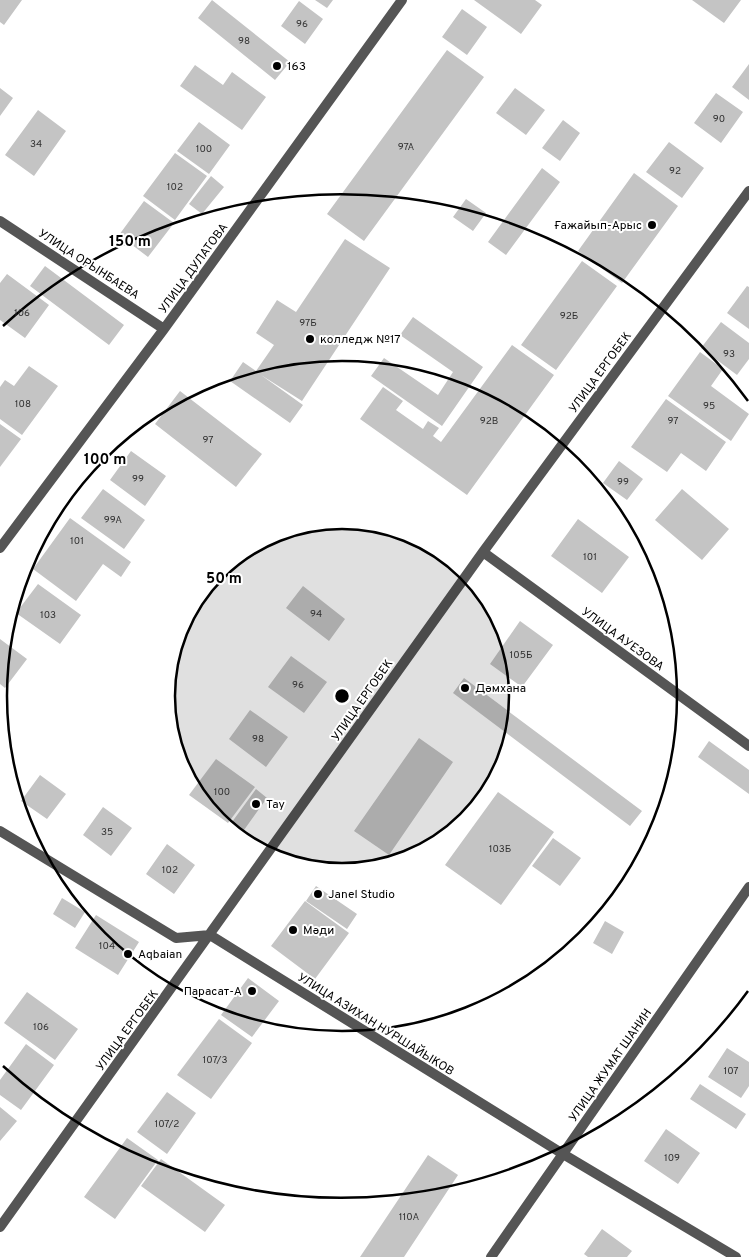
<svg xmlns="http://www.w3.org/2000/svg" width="749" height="1257" viewBox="0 0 749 1257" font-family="Overpass,sans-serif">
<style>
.building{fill:#c4c4c4}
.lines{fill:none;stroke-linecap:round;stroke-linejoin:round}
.minor{stroke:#555;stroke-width:10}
.ring{fill:none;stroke:#000;stroke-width:2.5}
.poi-dot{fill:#000;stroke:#fff;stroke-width:2}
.labels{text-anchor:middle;stroke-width:4;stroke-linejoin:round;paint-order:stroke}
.number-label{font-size:10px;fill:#313131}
.poi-label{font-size:12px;fill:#000;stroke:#fff;text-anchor:start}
.street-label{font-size:12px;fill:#000;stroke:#fff}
.centre{fill:#000;stroke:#fff;stroke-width:2.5}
.ring-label{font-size:15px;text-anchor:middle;font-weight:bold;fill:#000;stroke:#fff;stroke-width:4;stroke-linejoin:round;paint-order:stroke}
</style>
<rect width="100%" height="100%" fill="#fff"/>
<path class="building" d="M0,0h22l-18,25 -4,-3z
M212,0l78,62 -15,18 -77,-62z
M315,0h18l-6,8z
M474,0h61l7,5 -21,29z
M692,0h49l-17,23z
M299,1l24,18 -18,25 -24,-18z
M462,9l25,18 -20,28 -25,-18z
M447,50l37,27 -120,164 -37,-27z
M749,64v36l-17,-13z
M195,65l28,20 9,-13 34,25 -24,33 -62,-44z
M0,88l13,10 -13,18z
M515,88l30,22 -19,25 -30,-22z
M716,93l27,19 -22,31 -27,-20z
M38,110l28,21 -32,45 -29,-21z
M563,120l17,13 -20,28 -18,-13z
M199,122l31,23 -21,29 -32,-23z
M669,142l35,26 -22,30 -36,-26z
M175,153l32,23 -32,44 -32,-24z
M542,168l18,14 -54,73 -18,-13z
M634,173l44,33 -56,77 -44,-32z
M211,176l13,11 -22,27 -13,-10z
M466,199l20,14 -13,18 -20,-14z
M144,201l30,22 -26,34 -29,-22z
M345,239l45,29 -88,133 -41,-26 42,30 -13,18 -60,-42 13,-19 13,9 18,-26 -18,-12 21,-33 19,12z
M582,261l35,25 -61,84 -35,-25z
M45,266l79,59 -15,20 -79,-59z
M7,274l42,31 -24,33 -25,-18v-37z
M747,286l2,1v42l-22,-16z
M413,317l70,50 -41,59 -71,-50 13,-18 54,37 15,-23 -53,-37z
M721,322l28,21v16l-12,16 -36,-27z
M512,345l42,30 -87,120 -107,-76 23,-32 20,14 -7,9 27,19 5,-8 11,7 -6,8 8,6z
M700,352l23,17 -12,17 38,28 -18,27 -63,-45z
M29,366l29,20 -36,49 -22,-16v-32l5,-7 9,6z
M180,391l82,63 -26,33 -81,-63z
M666,399l60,43 -20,29 -25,-18 -14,19 -36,-25z
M0,424l21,15 -21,28z
M131,451l35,25 -21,30 -35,-26z
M619,461l24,18 -16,21 -24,-17z
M103,489l42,31 -21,29 -43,-31z
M682,489l47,40 -27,31 -47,-40z
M70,518l61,44 -10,15 -18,-13 -27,37 -43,-32z
M578,519l51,38 -27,36 -51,-37z
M38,584l43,31 -21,29 -44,-31z
M303,586l42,33 -16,22 -43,-33z
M520,621l33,24 -31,42 -32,-23z
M0,639l27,20 -22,29 -5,-4z
M291,656l36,26 -23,31 -36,-26z
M464,678l178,133 -12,15 -177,-133z
M250,710l38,27 -22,30 -37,-28z
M419,738l34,24 -64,93 -35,-24z
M709,741l40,29v24l-51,-37z
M216,759l39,28 -27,36 -39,-28z
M40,775l26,19 -19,25 -26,-18z
M256,789l11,9 -23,32 -12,-8z
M498,792l56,40 -53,73 -56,-40z
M103,807l29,21 -21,28 -28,-21z
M553,838l28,20 -21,28 -28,-20z
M167,844l28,21 -21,29 -28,-20z
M316,886l41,28 -10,15 -41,-28z
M62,898l23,14 -10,16 -22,-14z
M305,901l44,32 -34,46 -44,-33z
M96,915l43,27 -21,33 -43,-27z
M605,921l19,11 -12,22 -19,-11z
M248,978l31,23 -27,36 -31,-22z
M27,992l51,37 -23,31 -51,-37z
M219,1019l33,24 -41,56 -34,-24z
M26,1044l28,21 -33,45 -21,-15v-15z
M727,1048l22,14v24l-8,12 -33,-21z
M700,1084l46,30 -10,15 -46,-30z
M167,1092l29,21 -29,41 -30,-22z
M0,1107l17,14 -17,20z
M666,1129l34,24 -22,31 -34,-23z
M127,1138l31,22 -43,59 -31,-22z
M428,1155l30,20 -54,82h-44z
M161,1159l64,46 -20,27 -64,-46z
M602,1229l30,22 -5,6h-39l-4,-3z"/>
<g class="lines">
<path class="minor" d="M0,221l164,108
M0,548l164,-219 238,-329
M483,552l266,194
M0,831l176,107 34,-3 353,219 173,103
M0,1227l483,-675 266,-361
M491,1257l258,-370"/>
</g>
<circle cx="342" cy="696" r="167" fill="#000" fill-opacity=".12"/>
<g class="ring">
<circle cx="342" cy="696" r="167"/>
<circle cx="342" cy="696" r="335"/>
<path d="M748 991A502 502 0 0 1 3 1066M3 326A502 502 0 0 1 748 401"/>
</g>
<g class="poi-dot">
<circle cx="277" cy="66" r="5"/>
<circle cx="652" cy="225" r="5"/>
<circle cx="310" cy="339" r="5"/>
<circle cx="465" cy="688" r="5"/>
<circle cx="256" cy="804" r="5"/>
<circle cx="318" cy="894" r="5"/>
<circle cx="293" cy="930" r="5"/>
<circle cx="128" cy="954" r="5"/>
<circle cx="252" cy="991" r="5"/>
</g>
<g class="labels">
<g class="number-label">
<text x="302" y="27">96</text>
<text x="244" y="44">98</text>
<text x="719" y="122">90</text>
<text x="36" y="147">34</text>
<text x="406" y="150">97А</text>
<text x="204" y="152">100</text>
<text x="675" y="174">92</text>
<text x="175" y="190">102</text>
<text x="22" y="316">106</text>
<text x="569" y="319">92Б</text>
<text x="308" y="326">97Б</text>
<text x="729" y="357">93</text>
<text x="23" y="407">108</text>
<text x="709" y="409">95</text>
<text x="489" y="424">92В</text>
<text x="673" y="424">97</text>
<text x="208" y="443">97</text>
<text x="138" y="482">99</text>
<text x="623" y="485">99</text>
<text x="113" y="523">99А</text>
<text x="77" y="544">101</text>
<text x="590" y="560">101</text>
<text x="316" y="617">94</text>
<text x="48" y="618">103</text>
<text x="521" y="658">105Б</text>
<text x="298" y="688">96</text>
<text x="258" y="742">98</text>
<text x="222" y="795">100</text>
<text x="107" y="835">35</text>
<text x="500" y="852">103Б</text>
<text x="170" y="873">102</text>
<text x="107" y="949">104</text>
<text x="41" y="1030">106</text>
<text x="215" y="1063">107/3</text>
<text x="731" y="1074">107</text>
<text x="167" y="1127">107/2</text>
<text x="672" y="1161">109</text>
<text x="409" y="1220">110А</text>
</g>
<g class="poi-label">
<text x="287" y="70">163</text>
<text x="642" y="229" text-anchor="end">Ғажайып-Арыс</text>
<text x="320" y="343">колледж №17</text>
<text x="475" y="692">Дәмхана</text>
<text x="266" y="808">Тау</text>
<text x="328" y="898">Janel Studio</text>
<text x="303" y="934">Мәди</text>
<text x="138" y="958">Aqbaian</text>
<text x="242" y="995" text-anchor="end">Парасат-А</text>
</g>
<g class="street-label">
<text transform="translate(89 264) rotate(33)" y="4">УЛИЦА ОРЫНБАЕВА</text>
<text transform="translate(193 268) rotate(-54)" y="4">УЛИЦА ДУЛАТОВА</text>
<text transform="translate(600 372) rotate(-54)" y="4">УЛИЦА ЕРГОБЕК</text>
<text transform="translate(623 639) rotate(36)" y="4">УЛИЦА АУЕЗОВА</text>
<text transform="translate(362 700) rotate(-55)" y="4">УЛИЦА ЕРГОБЕК</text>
<text transform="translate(376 1024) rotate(32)" y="4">УЛИЦА АЗИХАН НУРШАЙЫКОВ</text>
<text transform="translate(127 1030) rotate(-54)" y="4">УЛИЦА ЕРГОБЕК</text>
<text transform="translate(610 1065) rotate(-55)" y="4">УЛИЦА ЖУМАТ ШАНИН</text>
</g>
</g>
<circle cx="342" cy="696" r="8" class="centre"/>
<g class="ring-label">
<text x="130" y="246">150 m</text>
<text x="105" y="464">100 m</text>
<text x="224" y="583">50 m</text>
</g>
</svg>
